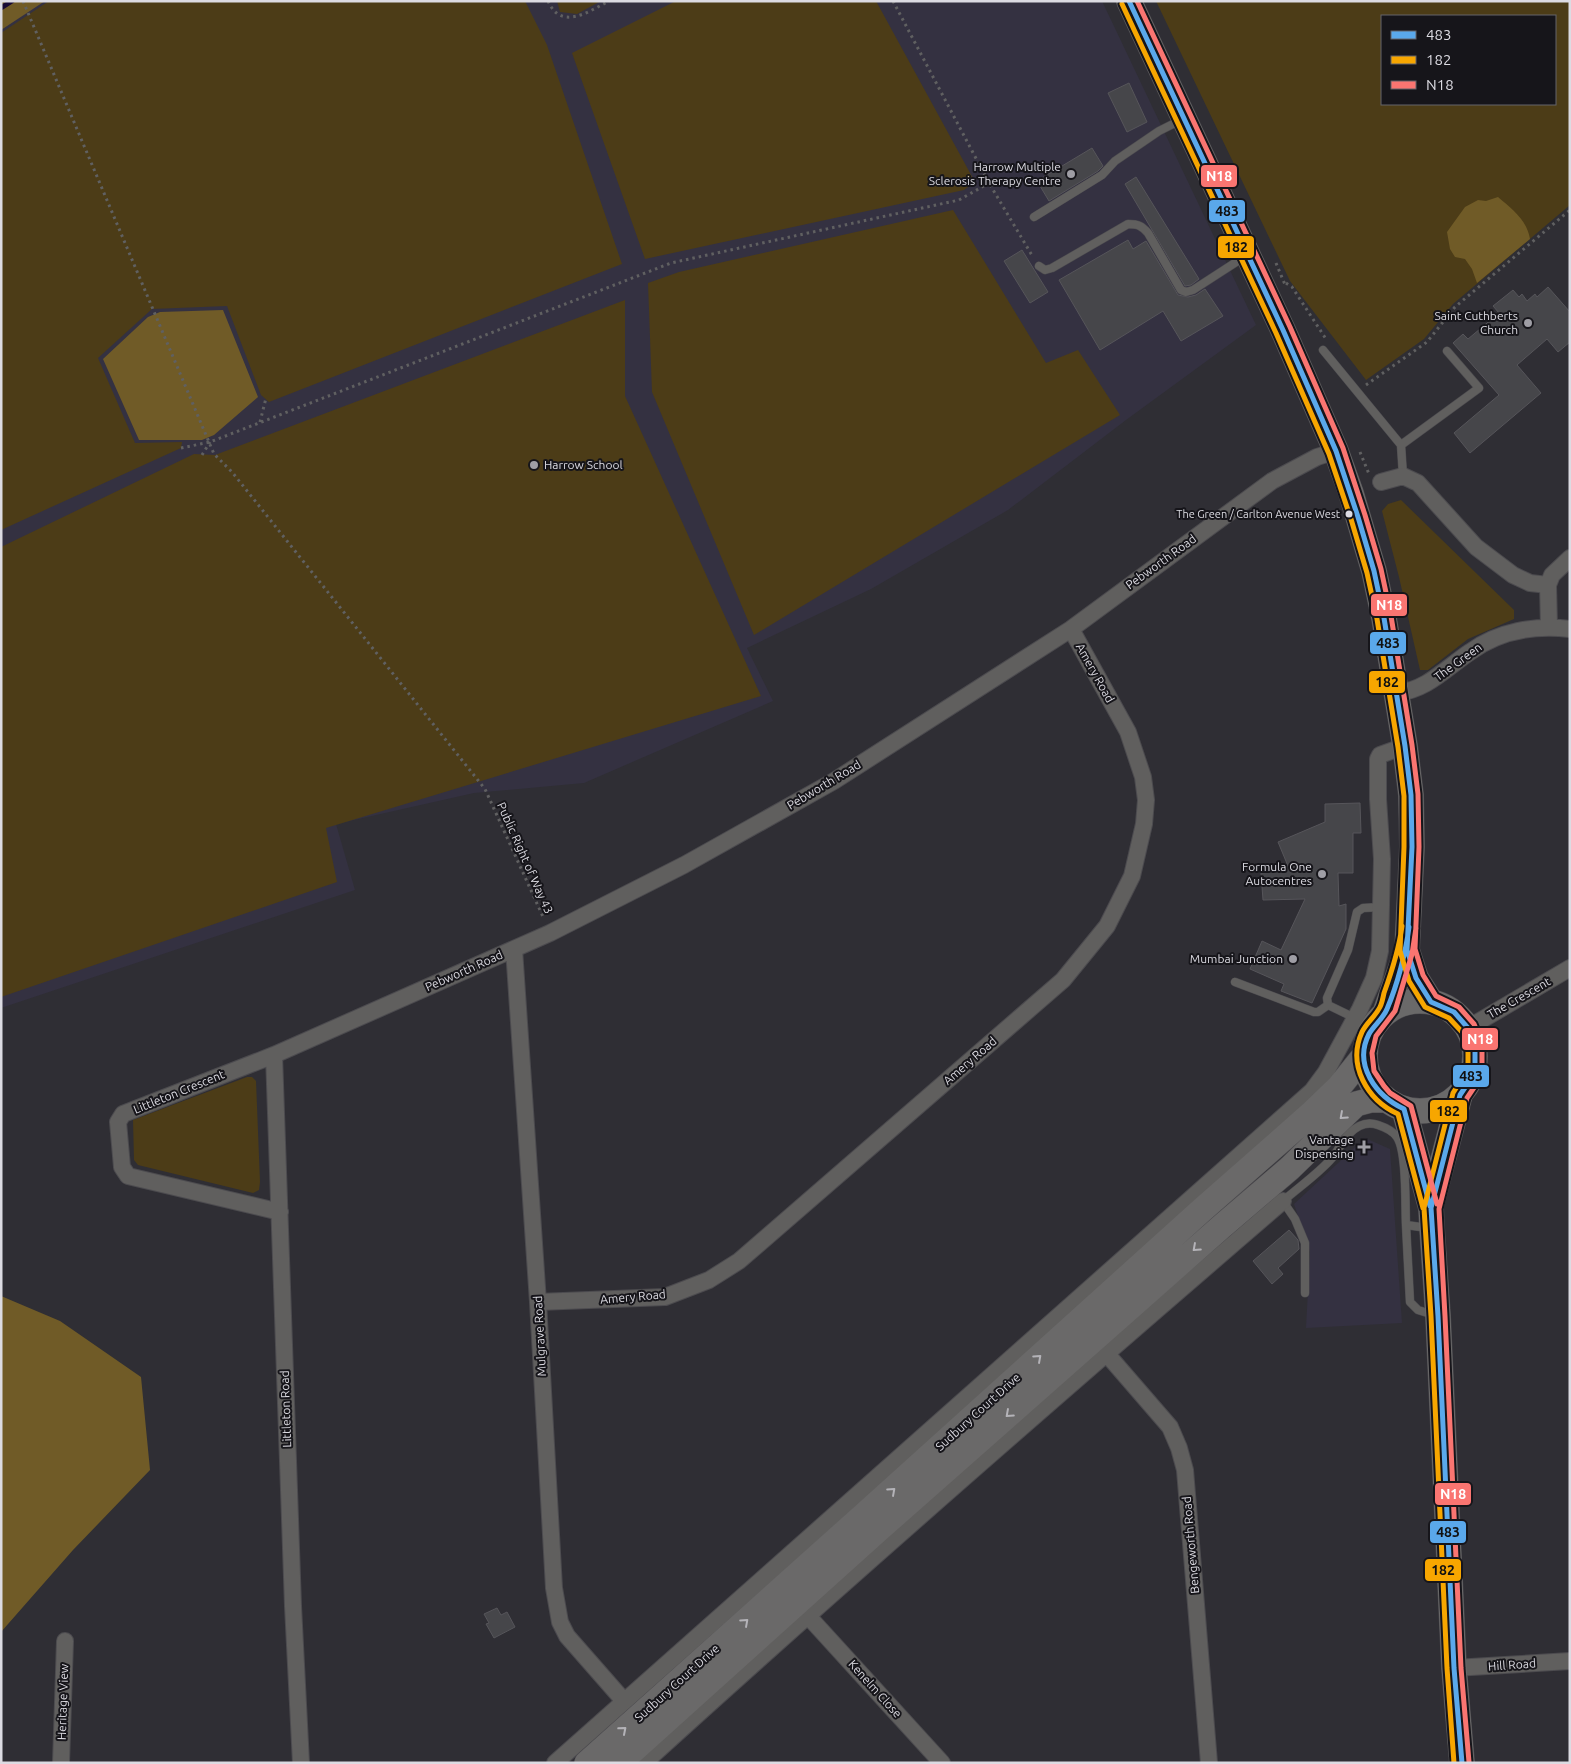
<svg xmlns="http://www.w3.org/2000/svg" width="1571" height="1764" viewBox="0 0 1571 1764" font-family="Ubuntu,sans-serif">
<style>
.built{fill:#343141}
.green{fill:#4c3c17;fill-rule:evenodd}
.forest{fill:#705b27}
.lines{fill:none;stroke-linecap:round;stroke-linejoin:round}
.stream{stroke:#170a34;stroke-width:5}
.building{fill:#46464a;stroke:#56555a}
.service-casing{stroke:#4c4b4f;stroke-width:9}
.minor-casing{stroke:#4c4b4f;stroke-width:18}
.primary-casing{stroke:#4c4b4f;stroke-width:26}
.path{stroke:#606061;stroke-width:3;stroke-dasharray:2.5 4;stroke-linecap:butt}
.service{stroke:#605f5e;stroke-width:8}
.minor{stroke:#605f5e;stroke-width:16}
.primary{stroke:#6a6969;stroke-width:25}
.bus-1-casing{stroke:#16151a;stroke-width:9}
.bus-2-casing{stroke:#16151a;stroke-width:9}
.bus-3-casing{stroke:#16151a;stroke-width:9}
.bus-1{stroke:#5aa8eb;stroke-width:5}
.bus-2{stroke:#f7a600;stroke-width:5}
.bus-3{stroke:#fa7571;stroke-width:5}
.oneway{stroke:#b4b3b8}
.poi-dot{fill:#9f9ea5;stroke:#16151a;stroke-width:2}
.bus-dot{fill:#dcdbe2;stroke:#16151a;stroke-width:2}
.labels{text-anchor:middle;stroke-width:4;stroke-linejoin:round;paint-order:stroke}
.bus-label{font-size:11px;fill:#dcdbe2;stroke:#16151a;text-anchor:end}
.poi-label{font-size:12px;fill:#dcdbe2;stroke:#16151a;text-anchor:end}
.street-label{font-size:12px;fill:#dcdbe2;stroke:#16151a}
.line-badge{stroke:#16151a;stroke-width:2}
.badge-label{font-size:14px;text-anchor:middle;font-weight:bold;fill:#fff}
.pale-badge-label{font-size:14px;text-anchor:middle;font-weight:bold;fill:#111}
</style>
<rect width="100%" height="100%" fill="#2f2e34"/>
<path class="built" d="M1,1h1101l154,324 -130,95 -118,90 -137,79 -124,59 26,53 -189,82 -110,10 -138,31 19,66 -354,118z
M1365,1138l25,11 12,174 -96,5 4,-76 -16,-48z"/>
<path class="green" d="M49,1h476l22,44 75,219 -353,138 -8,-7 -34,-89 -75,3 -54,49 37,85 47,-1 -1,6 -180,82v-497z
M557,1h44l-24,13 -17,-2z
M676,1h200l99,181 -11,8 -319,69 -73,-206z
M1156,1h414v204l-117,99 -29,35 -58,41 -76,-99zM1382,16h173v88h-173z
M953,210l93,153 32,-13 42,65 -366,220 -102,-243 -4,-109 31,-11z
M625,300v96l136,300 -435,132 11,54 -336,115v-450l193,-93 21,1z
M1401,500l113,110v9l-46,20 -40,31h-8l-21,-93 -17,-66 6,-7z
M247,1077h5l4,4 4,101 -1,8 -6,3 -115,-28 -4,-5 -1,-40z"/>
<path class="forest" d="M1,1h44l-44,29z
M1498,197c14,12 29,23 32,42l-53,44 -5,-14 -7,-10 -10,-2 -5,-8 -3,-17 18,-25 13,-7 8,1z
M223,310l35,87 -44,38 -12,5h-63l-36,-81 45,-42 12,-5z
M1,1296l59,25 81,56 9,93 -77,80 -72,82z"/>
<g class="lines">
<path class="stream" d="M1,8l11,-7"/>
</g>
<path class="building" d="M1129,83l18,39 -20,10 -19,-39z
M1092,148l11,18 -5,5 -49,30 -12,-20z
M1136,177l63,102 -8,6 -6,1 -60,-102z
M1128,240l5,9 13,-8 32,54 10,2 8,-2 9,-6 18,27 -42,25 -18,-30 -63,39 -41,-70z
M1022,250l26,42 -18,11 -26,-42z
M1548,287l22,25v30l-12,10 -11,-13 -30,26 24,28 -71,60 -16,-20 45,-38 -46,-52 10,-9 5,5 31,-26 -6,-7 20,-16 6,7 3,-3 5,7 8,-7 2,3z
M1360,803l1,30h-8v40h-15l1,33 7,-2v25l-34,74 -31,-12 3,-7 -34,-15 12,-28 19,9 24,-51 -42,1 -2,-27 13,-1 14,-6 -10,-24 47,-20v-18z
M1289,1230l9,10 1,9 -21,19 5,6 -11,10 -19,-23z
M497,1608l4,7 6,-3 8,15 -21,11 -8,-14 3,-1 -5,-9z"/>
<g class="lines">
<g class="service-casing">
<path id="service" d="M1034,217l68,-42 13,-14 44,-30 22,-11
M1039,266l6,4 7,-2 76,-44c10,0 14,2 20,9l33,57 5,2 7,-2 51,-33
M1323,350l78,95 2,31
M1401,445l78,-57 -32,-37
M1235,982l79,30h4l10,-7
M1355,1018l-27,-13 -1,-7 21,-48 9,-38 6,-4 18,-1
M1282,1200l13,19 10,24v50
M1283,1201c16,-14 35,-27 49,-43 7,-8 10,-18 18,-25 8,-8 17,-12 28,-8 6,2 15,6 19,12 10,15 8,69 9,88l22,3
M1406,1225l4,77 8,8 16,5"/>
</g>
<g class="minor-casing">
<path id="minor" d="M1381,482l22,-6 15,7 58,64 37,28 17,8 18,2
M1549,627l-1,-42 4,-10 18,-17
M1397,693c30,-3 49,-25 73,-41 29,-21 65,-27 100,-23
M514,949l24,353 16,286 6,34 7,14 57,65
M1468,1028l102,-60
M274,1055l19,551 8,157
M280,1212l-152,-36 -6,-9 -4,-45 5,-8 151,-59 276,-122 134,-68 150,-84 237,-152 201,-148 45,-24 19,-6
M538,1302l127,-5 44,-17 30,-19 324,-281 44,-54 25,-50 12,-52 2,-24 -3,-23 -15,-45 -57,-103
M1106,1353l64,74 9,21 6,22 24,293
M808,1616l134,147
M1454,1668l116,-7
M61,1763l4,-122
M555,1763l757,-672 14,-19 34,-63 14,-31 6,-27 2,-92 -4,-60v-40l2,-4 25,-9
M644,1763c210,-191 424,-377 639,-562"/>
</g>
<g class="primary-casing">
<path id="primary" d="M1129,1l154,329 53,121 15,42 23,78 10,47 21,128 6,49 1,52 -5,103 -22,63
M1407,950l9,28 15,24
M1365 1056a55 55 0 1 1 110 0a55 55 0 1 1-110 0Z
M1404,1109l27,99 1,20 6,88 16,352 8,95
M1431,1206l29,-111
M587,1763l277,-248 339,-306 108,-95 28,-27 25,-31
M619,1763l260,-234 342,-302 69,-59 66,-64 15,-4h15"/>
</g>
<path class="path" d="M23,1l191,453 18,18 253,317 59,130
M548,1c13,30 40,11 61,0
M893,1l96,182 44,74
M1276,263l10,24
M1286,283l6,4 34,52
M1366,385l61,-43 28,-35 115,-97
M260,422l6,-24
M181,448l29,-6 461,-179 288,-63 30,-17
M1360,452l9,22
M202,455l8,-13"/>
<use href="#service" class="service"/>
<use href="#minor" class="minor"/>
<use href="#primary" class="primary"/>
<g class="bus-1-casing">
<path id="bus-1" d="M1129,1l154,329 53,121 22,66 16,54 10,47 21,128 6,49 1,52 -5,103 9,28 15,24 23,10 14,16 7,17v19l-5,16 -10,15 -29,113 7,108 16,352 8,95
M1409,927c-3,25 -12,59 -22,82 -4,10 -13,16 -18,25 -16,31 7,62 35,75l26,97"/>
</g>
<g class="bus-2-casing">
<path id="bus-2" d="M1122,4l154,329 53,121 22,65 16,54 10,46 21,128 6,49v51l-4,104 9,30 16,26 24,11 13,14 6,14v17l-5,14 -10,16 -29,115 7,108 16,352 7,95
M1402,926c-3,23 -10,45 -18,67 -1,5 -2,10 -4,14 -5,10 -14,16 -18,25 -15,33 5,68 36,82l25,94"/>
</g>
<g class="bus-3-casing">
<path id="bus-3" d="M1137,1l153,326 53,121 22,67 16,54 10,47 21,129 6,49 1,53 -4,102 8,26 13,21 23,11 15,17 8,19v23l-5,17 -10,15 -28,111 6,107 16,352 8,94
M1416,928l-4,26 -17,57 -19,25 -4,17 2,18 10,15 6,7 21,13 26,98"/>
</g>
<use href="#bus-1" class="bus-1"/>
<use href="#bus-2" class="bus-2"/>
<use href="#bus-3" class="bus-3"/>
</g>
<defs><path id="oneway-chevron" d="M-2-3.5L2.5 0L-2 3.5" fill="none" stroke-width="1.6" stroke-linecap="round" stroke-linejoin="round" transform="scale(1.25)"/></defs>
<g class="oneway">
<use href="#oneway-chevron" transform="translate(1343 1116) rotate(138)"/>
<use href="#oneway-chevron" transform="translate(1196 1248) rotate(138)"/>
<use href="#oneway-chevron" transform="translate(1038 1358) rotate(-42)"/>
<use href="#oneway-chevron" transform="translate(1009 1414) rotate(138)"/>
<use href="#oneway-chevron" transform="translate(892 1491) rotate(-42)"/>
<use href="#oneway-chevron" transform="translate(745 1622) rotate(-42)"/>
<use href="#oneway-chevron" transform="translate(623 1730) rotate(-41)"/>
</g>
<g class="poi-dot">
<circle cx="1071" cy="174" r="5"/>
<circle cx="1528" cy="323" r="5"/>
<circle cx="534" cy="465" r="5"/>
<circle cx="1322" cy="874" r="5"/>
<circle cx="1293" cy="959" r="5"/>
<path d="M1361.5 1139.5h5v5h5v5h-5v5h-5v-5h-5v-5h5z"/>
</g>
<circle class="bus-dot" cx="1349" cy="514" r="4.5"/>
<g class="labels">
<g class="bus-label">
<text x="1340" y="518">The Green / Carlton Avenue West</text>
</g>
<g class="poi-label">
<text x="1061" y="171">Harrow Multiple<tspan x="1061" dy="14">Sclerosis Therapy Centre</tspan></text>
<text x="1518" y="320">Saint Cuthberts<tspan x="1518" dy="14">Church</tspan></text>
<text x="544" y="469" text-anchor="start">Harrow School</text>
<text x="1312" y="871">Formula One<tspan x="1312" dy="14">Autocentres</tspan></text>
<text x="1283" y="963">Mumbai Junction</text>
<text x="1354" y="1144">Vantage<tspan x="1354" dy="14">Dispensing</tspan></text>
</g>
<g class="street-label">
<text transform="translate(1161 562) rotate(-36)" y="4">Pebworth Road</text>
<text transform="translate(1458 662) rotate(-36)" y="4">The Green</text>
<text transform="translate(1095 673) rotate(61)" y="4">Amery Road</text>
<text transform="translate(824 785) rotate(-31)" y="4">Pebworth Road</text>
<text transform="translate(525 858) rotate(66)" y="4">Public Right of Way 43</text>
<text transform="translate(464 971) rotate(-24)" y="4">Pebworth Road</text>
<text transform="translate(1519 998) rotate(-30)" y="4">The Crescent</text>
<text transform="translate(970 1061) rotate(-41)" y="4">Amery Road</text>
<text transform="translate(179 1092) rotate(-22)" y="4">Littleton Crescent</text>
<text transform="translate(633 1297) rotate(-5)" y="4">Amery Road</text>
<text transform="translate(540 1336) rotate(-93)" y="4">Mulgrave Road</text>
<text transform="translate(286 1409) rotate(-92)" y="4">Littleton Road</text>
<text transform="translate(978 1412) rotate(-42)" y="4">Sudbury Court Drive</text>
<text transform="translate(1191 1545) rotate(-95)" y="4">Bengeworth Road</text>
<text transform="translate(1512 1665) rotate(-4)" y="4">Hill Road</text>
<text transform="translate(677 1683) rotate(-42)" y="4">Sudbury Court Drive</text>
<text transform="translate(875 1689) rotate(48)" y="4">Kenelm Close</text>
<text transform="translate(63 1702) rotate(-88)" y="4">Heritage View</text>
</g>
</g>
<g class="line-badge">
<rect x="1200" y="164" width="38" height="24" rx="5" fill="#fa7571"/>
<rect x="1208" y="199" width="38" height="24" rx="5" fill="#5aa8eb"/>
<rect x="1217" y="235" width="38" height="24" rx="5" fill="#f7a600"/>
<rect x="1370" y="593" width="38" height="24" rx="5" fill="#fa7571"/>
<rect x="1369" y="631" width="38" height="24" rx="5" fill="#5aa8eb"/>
<rect x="1368" y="670" width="38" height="24" rx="5" fill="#f7a600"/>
<rect x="1461" y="1027" width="38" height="24" rx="5" fill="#fa7571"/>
<rect x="1452" y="1064" width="38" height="24" rx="5" fill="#5aa8eb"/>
<rect x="1429" y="1099" width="39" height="24" rx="5" fill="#f7a600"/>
<rect x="1434" y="1482" width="38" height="24" rx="5" fill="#fa7571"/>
<rect x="1429" y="1520" width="38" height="24" rx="5" fill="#5aa8eb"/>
<rect x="1424" y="1558" width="38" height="24" rx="5" fill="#f7a600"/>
</g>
<g class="badge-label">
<text x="1219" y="181">N18</text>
<text x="1389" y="610">N18</text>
<text x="1480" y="1044">N18</text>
<text x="1453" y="1499">N18</text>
</g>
<g class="pale-badge-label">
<text x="1227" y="216">483</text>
<text x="1236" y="252">182</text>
<text x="1388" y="648">483</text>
<text x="1387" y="687">182</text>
<text x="1471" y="1081">483</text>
<text x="1448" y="1116">182</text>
<text x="1448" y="1537">483</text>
<text x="1443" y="1575">182</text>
</g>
<rect width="1571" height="1764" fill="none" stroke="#dcdbe2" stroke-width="5"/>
<rect x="1381" y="15" width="175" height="90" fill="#16151a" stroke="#65646a"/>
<rect x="1391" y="31" width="25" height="8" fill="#5aa8eb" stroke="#65646a"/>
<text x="1426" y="40" font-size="15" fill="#dcdbe2">483</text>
<rect x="1391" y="56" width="25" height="8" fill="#f7a600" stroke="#65646a"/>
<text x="1426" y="65" font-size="15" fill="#dcdbe2">182</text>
<rect x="1391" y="81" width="25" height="8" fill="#fa7571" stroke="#65646a"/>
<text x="1426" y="90" font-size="15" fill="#dcdbe2">N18</text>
</svg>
